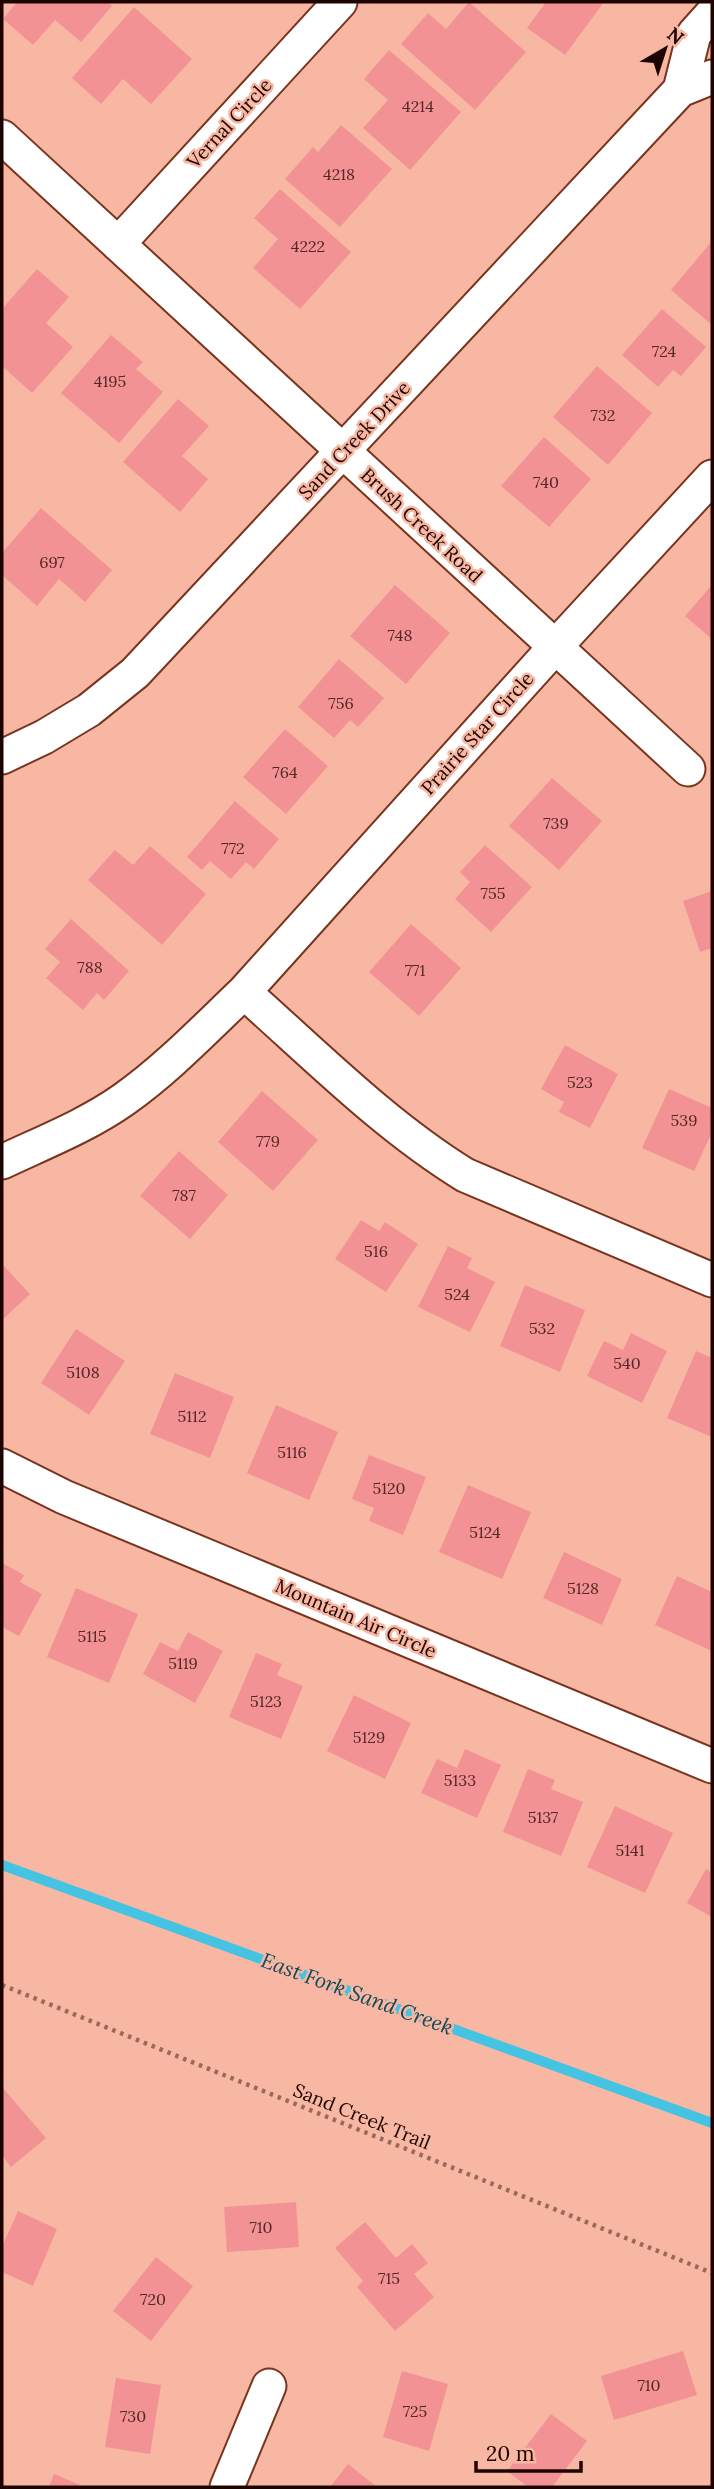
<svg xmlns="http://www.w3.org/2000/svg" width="714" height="2489" viewBox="0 0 714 2489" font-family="Lora,serif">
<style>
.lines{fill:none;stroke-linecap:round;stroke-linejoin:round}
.stream{stroke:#44c3e3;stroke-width:10}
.building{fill:#f39295}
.street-casing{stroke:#78341e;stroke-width:37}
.path{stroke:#99695c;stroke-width:4.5;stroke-dasharray:3.5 5;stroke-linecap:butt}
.street{stroke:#fff;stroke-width:33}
.labels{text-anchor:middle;stroke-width:5;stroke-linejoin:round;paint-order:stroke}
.number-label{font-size:16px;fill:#532825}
.street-label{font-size:19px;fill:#1e0400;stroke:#f8b7a3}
.water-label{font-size:21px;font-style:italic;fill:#134956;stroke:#f8b7a3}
</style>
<rect width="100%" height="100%" fill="#f8b7a3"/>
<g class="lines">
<path class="stream" d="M2,1865l710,258"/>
</g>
<path class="building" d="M17,2h91l4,4 -31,36 -26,-22 -22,25 -30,-26z
M469,2l57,50 -51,58 -74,-66 27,-31 18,16z
M546,2h58l-39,53 -38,-27z
M134,7l58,52 -41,45 -28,-25 -22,25 -29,-26z
M389,50l72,62 -51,58 -47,-42 25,-28 -24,-21z
M341,125l51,44 -52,58 -55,-48 28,-32 5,5z
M280,189l71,63 -51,57 -47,-41 25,-29 -24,-21z
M712,241v84l-41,-35z
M37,269l32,28 -23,26 27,24 -41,46 -30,-27v-57z
M662,309l44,38 -25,29 -8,-6 -15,17 -36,-32z
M111,335l32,27 -7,7 27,23 -44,51 -58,-50z
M597,366l55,47 -44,52 -55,-48z
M178,399l31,27 -27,30 26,23 -28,33 -57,-50z
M544,437l47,42 -42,48 -48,-41z
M41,508l71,62 -27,32 -26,-23 -22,27 -35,-31v-22z
M395,585l55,48 -44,51 -56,-48z
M712,585v54l-27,-23z
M339,659l45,39 -26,29 -8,-7 -16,18 -36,-31z
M285,729l43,37 -42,48 -43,-37z
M552,778l50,43 -43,49 -50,-44z
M235,801l44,38 -25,30 -8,-7 -15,17 -21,-18 -8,9 -15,-13z
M485,845l47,42 -41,45 -36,-33 15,-17 -10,-10z
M150,846l56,48 -44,51 -74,-65 27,-30 18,15z
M712,891v57l-12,4 -17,-51z
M71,919l58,52 -25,29 -7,-7 -14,17 -37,-32 14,-16 -15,-13z
M411,924l50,44 -42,48 -50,-44z
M565,1045l53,29 -28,54 -31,-16 5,-10 -23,-13z
M669,1089l43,19v24l-18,39 -52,-23z
M262,1091l56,49 -45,51 -55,-49z
M179,1151l49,44 -38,44 -50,-43z
M361,1220l18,11 6,-9 33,22 -32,48 -51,-33z
M448,1246l24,12 -5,10 28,14 -25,50 -52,-25z
M2,1264l28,30 -28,26z
M525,1285l60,25 -25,62 -60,-26z
M76,1329l49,32 -36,54 -48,-32z
M631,1333l36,18 -25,52 -55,-27 17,-35 19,9z
M696,1351l16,7v79l-45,-19z
M175,1373l59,24 -24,61 -60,-24z
M276,1405l62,27 -29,68 -62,-27z
M369,1455l57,22 -23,58 -34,-14 5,-13 -22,-9z
M468,1485l63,27 -29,67 -63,-27z
M564,1552l58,27 -20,46 -59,-27z
M2,1563l22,12 -4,7 22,12 -23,42 -17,-9z
M677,1576l35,16v59l-57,-26z
M76,1588l62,26 -29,69 -62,-26z
M188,1632l35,19 -28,52 -52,-29 17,-32 18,9z
M256,1653l26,11 -5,11 26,11 -22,53 -52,-22z
M354,1695l57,28 -26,56 -58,-28z
M465,1749l36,16 -24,53 -56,-25 16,-34 20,9z
M528,1769l27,11 -4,9 32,13 -22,54 -58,-24z
M615,1806l58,27 -28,60 -58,-26z
M706,1869l6,4v44l-25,-14z
M2,2087l44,51 -35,29 -9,-12z
M296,2202l3,45 -72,5 -3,-45z
M18,2211l39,18 -24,57 -31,-14v-25z
M365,2222l31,36 16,-14 16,19 -14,11 20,23 -39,34 -38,-44 6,-6 -28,-33z
M156,2257l37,29 -42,55 -38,-30z
M683,2351l14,44 -83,25 -13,-44z
M402,2371l46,13 -19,67 -46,-14z
M116,2378l45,7 -11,69 -45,-7z
M551,2414l36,27 -35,46h-24l-21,-16z
M348,2464l29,23h-47z
M54,2474l31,13h-36z"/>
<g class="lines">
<g class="street-casing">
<path id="street" d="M680,90l14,-56 18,-20
M2,137l686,632
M118,244l222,-242
M712,477l-157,170 -311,345c71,63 140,133 221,183l247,105
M2,757l42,-20 45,-27 46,-37 545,-583 32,-13
M2,1162c40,-19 84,-36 121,-62 44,-31 82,-71 121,-108
M2,1466l62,31 648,269
M227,2487l42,-101"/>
</g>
<path class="path" d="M2,1985l710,288"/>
<use href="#street" class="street"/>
</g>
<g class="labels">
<g class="number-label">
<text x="418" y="112">4214</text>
<text x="339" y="180">4218</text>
<text x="308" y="252">4222</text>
<text x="664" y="357">724</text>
<text x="110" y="387">4195</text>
<text x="603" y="421">732</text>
<text x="546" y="488">740</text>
<text x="52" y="568">697</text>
<text x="400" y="641">748</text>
<text x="341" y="709">756</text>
<text x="285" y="778">764</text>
<text x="556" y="829">739</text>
<text x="233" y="854">772</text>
<text x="493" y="899">755</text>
<text x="90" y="973">788</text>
<text x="415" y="976">771</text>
<text x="580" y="1088">523</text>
<text x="684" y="1126">539</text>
<text x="268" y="1147">779</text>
<text x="184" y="1201">787</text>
<text x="376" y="1257">516</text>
<text x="457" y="1300">524</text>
<text x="542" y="1334">532</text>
<text x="627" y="1369">540</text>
<text x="83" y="1378">5108</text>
<text x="192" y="1422">5112</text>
<text x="292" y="1458">5116</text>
<text x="389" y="1494">5120</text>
<text x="485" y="1538">5124</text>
<text x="583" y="1594">5128</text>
<text x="92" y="1642">5115</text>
<text x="183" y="1669">5119</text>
<text x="266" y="1707">5123</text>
<text x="369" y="1743">5129</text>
<text x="460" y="1786">5133</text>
<text x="543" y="1823">5137</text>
<text x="630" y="1856">5141</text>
<text x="261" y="2233">710</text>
<text x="389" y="2284">715</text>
<text x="153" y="2305">720</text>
<text x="649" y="2391">710</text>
<text x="415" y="2417">725</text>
<text x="133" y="2422">730</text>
</g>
<g class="street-label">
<text transform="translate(229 123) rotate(-47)" y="7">Vernal Circle</text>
<text transform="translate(354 440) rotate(-47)" y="7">Sand Creek Drive</text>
<text transform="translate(422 525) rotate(43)" y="7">Brush Creek Road</text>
<text transform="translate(477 733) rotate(-48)" y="7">Prairie Star Circle</text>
<text transform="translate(356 1618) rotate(23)" y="7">Mountain Air Circle</text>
<text transform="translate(362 2116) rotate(22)" y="7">Sand Creek Trail</text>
</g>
<g class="water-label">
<text transform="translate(357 1994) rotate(20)" y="7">East Fork Sand Creek</text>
</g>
</g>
<rect width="714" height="2489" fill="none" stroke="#1e0400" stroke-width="7"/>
<g transform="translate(665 49) rotate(39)" stroke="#f8b7a3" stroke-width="5" paint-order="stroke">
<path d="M0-5L12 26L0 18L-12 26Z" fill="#1e0400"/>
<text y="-10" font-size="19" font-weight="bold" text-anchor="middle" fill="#1e0400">N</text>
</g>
<path d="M476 2461v10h105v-10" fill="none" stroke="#1e0400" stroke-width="3.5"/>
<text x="486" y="2461" font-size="21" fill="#1e0400" stroke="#f8b7a3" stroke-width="5" paint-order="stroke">20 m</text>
</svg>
